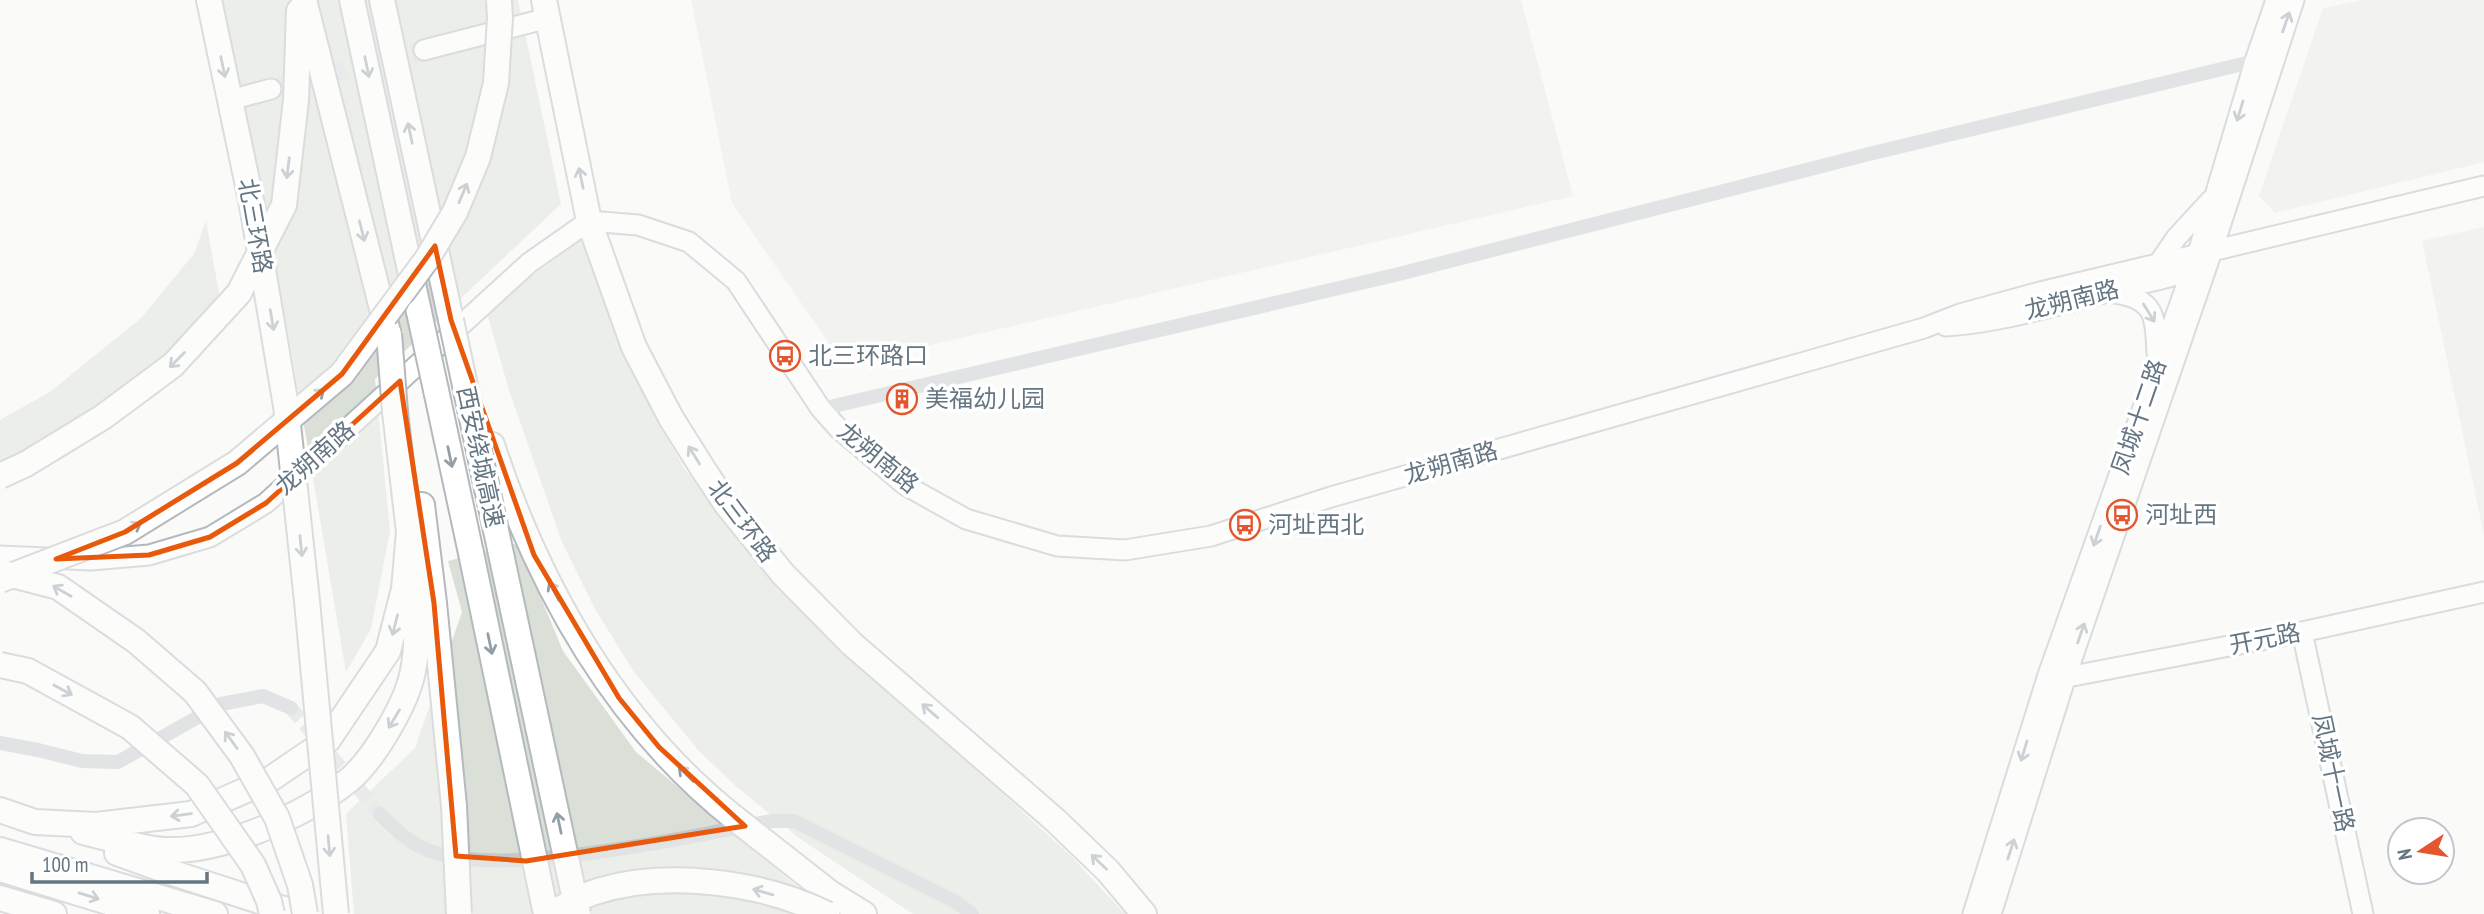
<svg xmlns="http://www.w3.org/2000/svg" width="2484" height="914" viewBox="0 0 2484 914" font-family="'PT Sans Narrow','Noto Sans SC',sans-serif">
<style>
.built{fill:#e8e9e9}
.green{fill:#dadfd7}
.lines{fill:none;stroke-linecap:round;stroke-linejoin:round}
.street-tunnel{stroke:#d5d9db;stroke-width:14;stroke-dasharray:14 7;stroke-linecap:butt}
.secondary-tunnel{stroke:#d5d9db;stroke-width:19;stroke-dasharray:19 10;stroke-linecap:butt}
.secondary-casing{stroke:#b3babf;stroke-width:23}
.highway-casing{stroke:#b4b9bd;stroke-width:28}
.street{stroke:#c3c8cc;stroke-width:14}
.secondary{stroke:#fff;stroke-width:19}
.highway{stroke:#fff;stroke-width:24}
.highway-bridge-casing{stroke:#b4b9bd;stroke-width:28;stroke-linecap:butt}
.highway-bridge{stroke:#fff;stroke-width:24}
.oneway{stroke:#939fa8}
.marked{fill:none;stroke:#e8590c;stroke-width:5;stroke-linejoin:round}
.labels{text-anchor:middle;stroke-width:7;stroke-linejoin:round;paint-order:stroke}
.street-label{font-size:24px;fill:#657683;stroke:#fff}
.poi-label{font-size:24px;fill:#657683;stroke:#fff;text-anchor:start}
</style>
<rect width="100%" height="100%" fill="#fafaf8"/>
<path class="built" d="M691,0h830l52,196 -729,169 -112,-162z
M2362,0h122v162l-209,51 -16,-17 64,-188z
M2484,227v308l-62,-294z"/>
<path class="green" d="M220,0h298l43,204 -186,175 15,152 -19,98 -25,43 -56,-329z
M206,221l13,72 -28,37 -72,67 -119,72v-49l50,-28 91,-74 53,-64z
M581,240l35,94 34,73 34,61 49,64 66,77 272,247 54,58h-212l-114,-76 -62,-51 -38,-36 -65,-79 -39,-63 -33,-67 -53,-152 -23,-80z
M518,543l45,108 73,101 169,141 20,21h-471l-8,-100 69,-66 47,-136 -14,-51z"/>
<g class="lines">
<path class="street-tunnel" d="M291,708l89,106"/>
<path class="secondary-tunnel" d="M271,89l153,-39"/>
<g class="secondary-casing">
<path id="secondary" d="M424,50l124,-32
M230,100l41,-11
M2159,263l17,-25 35,-38
M2115,293c41,6 40,24 42,60
M1946,326c61,-4 121,-24 180,-39 22,-6 54,-9 71,-23
M0,556l91,4 58,-5 61,-18 56,-34 263,-240 60,-42 49,4 51,17 47,39 85,128 18,20 66,56 61,34 91,27 68,4 86,-14 120,-39 593,-169 36,-14 80,-22 444,-106
M2302,632l61,282
M2057,679l245,-47 182,-40
M1973,914l75,-239 150,-422 57,-192 21,-61
M1991,914l75,-238 146,-425 82,-251"/>
</g>
<g class="highway-casing">
<path id="highway" d="M209,0l43,205
M304,0l84,332
M352,0l67,312
M382,0l69,320
M544,0l45,221 45,126 37,71 32,51 24,36 56,69 69,70 203,176 53,51 36,43
M296,100l3,-89
M436,390l35,163
M492,445c47,143 125,281 245,375
M422,505l12,98 20,203
M0,810l35,12 61,3 95,-11 78,-34 59,-40 60,-89 16,-62 5,-57 -14,-120
M83,832c23,5 62,18 84,18 56,2 138,-35 182,-70 25,-21 58,-77 64,-109 6,-29 2,-61 0,-91
M756,835l74,58 34,21
M0,850l215,64
M117,853l50,18 132,43
M0,869l147,45
M0,898l54,16"/>
</g>
<path class="street" d="M821,409l574,-134 470,-120 390,-94 7,1
M0,743l38,7 44,11 36,1 103,-58 42,-8 28,12
M380,814c17,17 32,32 56,39 45,12 94,7 139,2 66,-8 131,-21 196,-34h23l162,81 16,12"/>
<use href="#secondary" class="secondary"/>
<use href="#highway" class="highway"/>
<g class="highway-bridge-casing">
<path id="highway-bridge" d="M252,205l34,201 21,195 29,313
M419,312l17,78
M451,320l127,594
M389,334l6,78
M0,476l26,-12 77,-47 70,-52 66,-72 45,-88 12,-105
M471,553l75,361
M8,574l50,13 78,54 59,51 47,64 35,62 23,67 5,29
M0,580l125,-48 112,-69 105,-89 85,-115 28,-47 23,-55 18,-74 4,-65 -1,-18
M0,665l28,6 102,56 67,58 56,80 16,36 3,13
M454,806l5,108
M737,820l19,15
M561,908c11,-5 23,-13 34,-16 71,-23 167,-10 232,22"/>
</g>
<use href="#highway-bridge" class="highway-bridge"/>
</g>
<defs><path id="oneway-shaft" d="M-6 0H5M1.5-3L5.5 0L1.5 3" fill="none" stroke-width="1.6" stroke-linecap="round" stroke-linejoin="round" transform="scale(1.75)"/></defs>
<g class="oneway">
<use href="#oneway-shaft" transform="translate(2286 22) rotate(-71)"/>
<use href="#oneway-shaft" transform="translate(223 67) rotate(78)"/>
<use href="#oneway-shaft" transform="translate(367 67) rotate(78)"/>
<use href="#oneway-shaft" transform="translate(2240 111) rotate(107)"/>
<use href="#oneway-shaft" transform="translate(410 133) rotate(-102)"/>
<use href="#oneway-shaft" transform="translate(288 168) rotate(97)"/>
<use href="#oneway-shaft" transform="translate(581 178) rotate(-102)"/>
<use href="#oneway-shaft" transform="translate(463 193) rotate(-67)"/>
<use href="#oneway-shaft" transform="translate(362 231) rotate(76)"/>
<use href="#oneway-shaft" transform="translate(2149 313) rotate(58)"/>
<use href="#oneway-shaft" transform="translate(272 320) rotate(80)"/>
<use href="#oneway-shaft" transform="translate(177 360) rotate(135)"/>
<use href="#oneway-shaft" transform="translate(316 396) rotate(-40)"/>
<use href="#oneway-shaft" transform="translate(694 455) rotate(-122)"/>
<use href="#oneway-shaft" transform="translate(450 457) rotate(78)"/>
<use href="#oneway-shaft" transform="translate(132 528) rotate(-30)"/>
<use href="#oneway-shaft" transform="translate(2097 536) rotate(109)"/>
<use href="#oneway-shaft" transform="translate(301 546) rotate(84)"/>
<use href="#oneway-shaft" transform="translate(62 591) rotate(-150)"/>
<use href="#oneway-shaft" transform="translate(554 591) rotate(-118)"/>
<use href="#oneway-shaft" transform="translate(395 625) rotate(104)"/>
<use href="#oneway-shaft" transform="translate(2081 633) rotate(-71)"/>
<use href="#oneway-shaft" transform="translate(490 644) rotate(78)"/>
<use href="#oneway-shaft" transform="translate(63 690) rotate(29)"/>
<use href="#oneway-shaft" transform="translate(930 711) rotate(-139)"/>
<use href="#oneway-shaft" transform="translate(394 719) rotate(121)"/>
<use href="#oneway-shaft" transform="translate(231 740) rotate(-126)"/>
<use href="#oneway-shaft" transform="translate(2024 751) rotate(107)"/>
<use href="#oneway-shaft" transform="translate(686 774) rotate(-135)"/>
<use href="#oneway-shaft" transform="translate(181 815) rotate(173)"/>
<use href="#oneway-shaft" transform="translate(559 823) rotate(-102)"/>
<use href="#oneway-shaft" transform="translate(329 846) rotate(85)"/>
<use href="#oneway-shaft" transform="translate(2011 849) rotate(-72)"/>
<use href="#oneway-shaft" transform="translate(1099 862) rotate(-136)"/>
<use href="#oneway-shaft" transform="translate(763 892) rotate(-164)"/>
<use href="#oneway-shaft" transform="translate(89 896) rotate(17)"/>
</g>
<path d="M0 0H2484V914H0ZM435,246l16,74 83,235 85,143 40,49 86,79 -219,35 -70,-5 -22,-253 -34,-222 -134,122 -56,34 -61,18 -93,4 69,-27 112,-69 105,-89z" fill="#fafaf8" fill-opacity=".55" fill-rule="evenodd"/>
<path class="marked" d="M435,246l16,74 83,235 85,143 40,49 86,79 -219,35 -70,-5 -22,-253 -34,-222 -134,122 -56,34 -61,18 -93,4 69,-27 112,-69 105,-89z"/>
<defs>
<g id="bus-ring" transform="scale(1.575)"><circle r="9.5" fill="#fff" stroke="#e4572e" stroke-width="1.5"/><path d="M-5-6H5V4H4V6H2V4H-2V6H-4V4H-5ZM-3.5-4V0h7V-4ZM-3.5 1.2v1.5H-2V1.2ZM2 1.2v1.5H3.5V1.2Z" fill="#e4572e"/></g>
<g id="building-ring" transform="scale(1.575)"><circle r="9.5" fill="#fff" stroke="#e4572e" stroke-width="1.5"/><path d="M-4-6H4V6H1V3H-1V6H-4ZM-2.5-4.3h1.7v1.8h-1.7ZM.8-4.3h1.7v1.8H.8ZM-2.5-1h1.7V.8h-1.7ZM.8-1h1.7V.8H.8Z" fill="#e4572e"/></g>
</defs>
<g fill-rule="evenodd">
<use href="#bus-ring" x="785" y="356"/>
<use href="#building-ring" x="902" y="399"/>
<use href="#bus-ring" x="2122" y="515"/>
<use href="#bus-ring" x="1245" y="525"/>
</g>
<g class="labels">
<g class="street-label">
<text transform="translate(255 226) rotate(80)" y="8">北三环路</text>
<text transform="translate(2072 300) rotate(-14)" y="8">龙朔南路</text>
<text transform="translate(2139 417) rotate(-71)" y="8">凤城十二路</text>
<text transform="translate(480 457) rotate(78)" y="8">西安绕城高速</text>
<text transform="translate(315 458) rotate(-42)" y="8">龙朔南路</text>
<text transform="translate(878 458) rotate(39)" y="8">龙朔南路</text>
<text transform="translate(1451 463) rotate(-16)" y="8">龙朔南路</text>
<text transform="translate(742 521) rotate(53)" y="8">北三环路</text>
<text transform="translate(2265 639) rotate(-11)" y="8">开元路</text>
<text transform="translate(2333 773) rotate(78)" y="8">凤城十一路</text>
</g>
<g class="poi-label">
<text x="808" y="364">北三环路口</text>
<text x="925" y="407">美福幼儿园</text>
<text x="2145" y="523">河址西</text>
<text x="1268" y="533">河址西北</text>
</g>
</g>
<g transform="translate(2421 851) rotate(258)"><circle r="33" fill="#ffffff" stroke="#c1c8cd" stroke-width="2"/>
<path d="M0-5L12 26L0 18L-12 26Z" fill="#e4572e"/>
<text y="-10" font-size="19" font-weight="bold" text-anchor="middle" fill="#657683">N</text>
</g>
<path d="M32 872v10h175v-10" fill="none" stroke="#657683" stroke-width="3.5"/>
<text x="42" y="872" font-size="21" fill="#657683" stroke="#ffffff" stroke-width="5" paint-order="stroke">100 m</text>
</svg>
